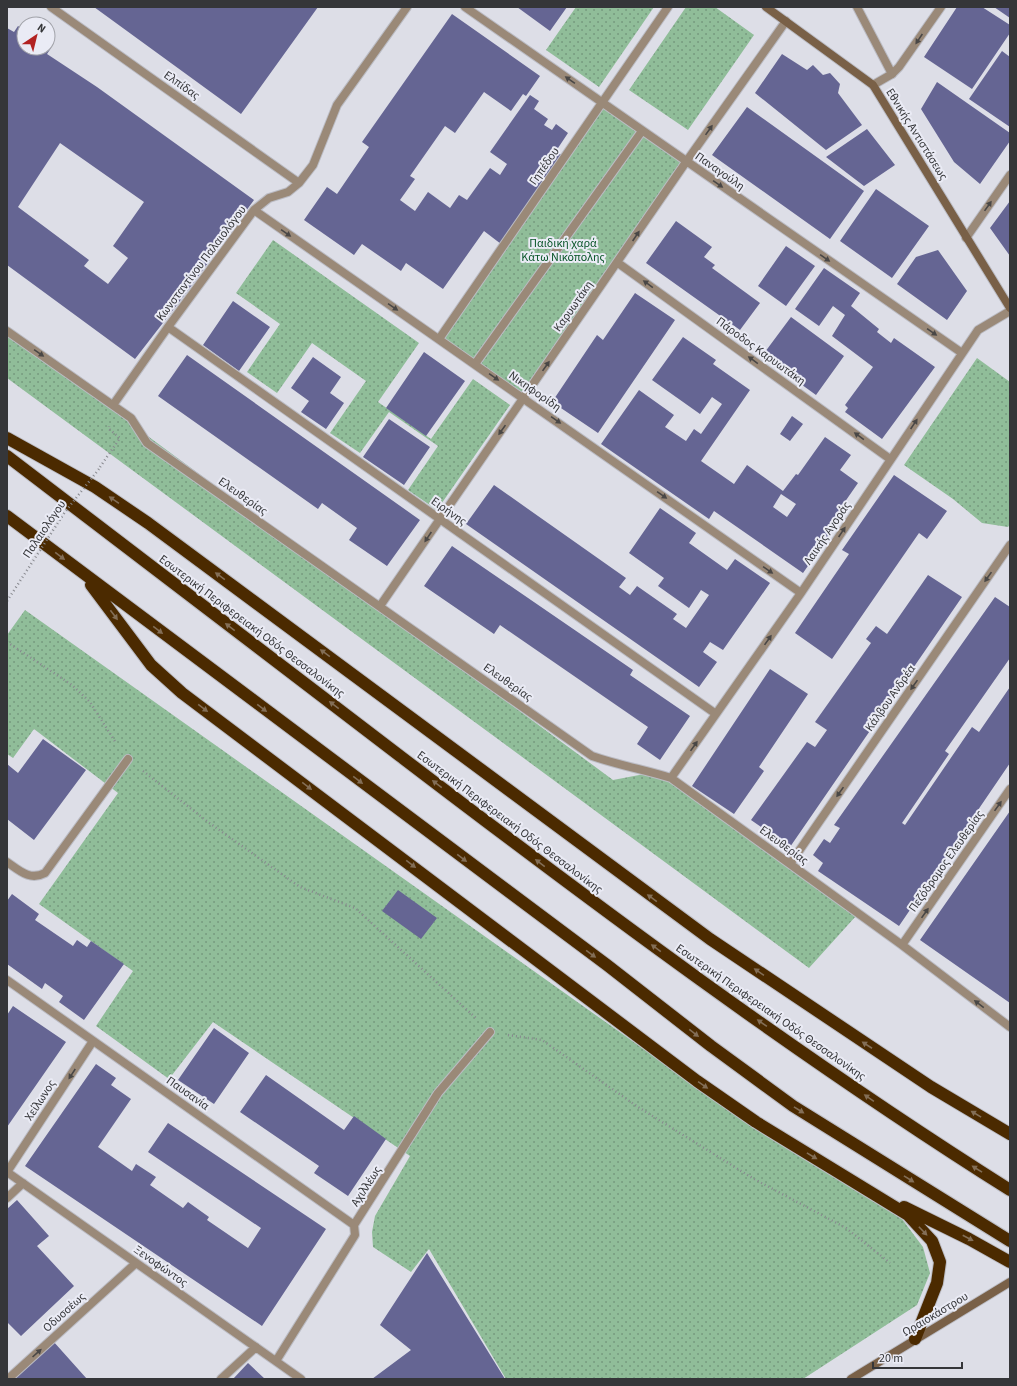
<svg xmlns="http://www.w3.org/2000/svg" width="1017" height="1386" viewBox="0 0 1017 1386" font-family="'Source Sans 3',sans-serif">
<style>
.grass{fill:url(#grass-dots)}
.building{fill:#656593;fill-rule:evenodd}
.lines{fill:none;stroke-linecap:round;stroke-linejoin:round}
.lane-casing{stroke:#bbbcc4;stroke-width:10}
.street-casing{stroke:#bbbcc4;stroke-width:10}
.secondary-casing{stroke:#bbbcc4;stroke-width:10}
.highway-casing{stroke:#bbbcc4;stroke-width:14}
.path{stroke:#87888e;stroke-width:2.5;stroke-dasharray:1 3;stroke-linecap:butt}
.lane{stroke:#9a8978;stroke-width:8}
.street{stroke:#9a8978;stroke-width:8}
.secondary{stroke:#796047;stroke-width:8}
.highway{stroke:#4b2a00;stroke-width:12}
.path-bridge{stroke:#87888e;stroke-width:2.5;stroke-dasharray:1 3;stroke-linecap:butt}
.oneway{fill:#494746}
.oneway2{fill:#836e56}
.labels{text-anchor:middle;stroke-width:4;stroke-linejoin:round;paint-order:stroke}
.street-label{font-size:12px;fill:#353639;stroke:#eaebf5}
.park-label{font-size:12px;fill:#075427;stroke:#eaebf5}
</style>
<defs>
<pattern id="grass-dots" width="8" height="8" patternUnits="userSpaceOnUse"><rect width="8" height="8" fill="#90bd99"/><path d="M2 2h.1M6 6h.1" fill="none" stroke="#769a7e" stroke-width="1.8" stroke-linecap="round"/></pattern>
</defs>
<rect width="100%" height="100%" fill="#dddee7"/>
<path class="grass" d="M576,7h78l-55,80 -53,-37z
M686,7h29l39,28 -66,95 -59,-40z
M602,103l84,59 -162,236 -85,-59z
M273,240l146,103 -41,59 53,37 42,-60 37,26 -73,105 -29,-20 30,-44 -49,-34 -29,41 -30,-20 36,-52 -54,-38 -35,50 -30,-21 33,-48 -44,-31z
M7,332l606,448 42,-8 201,144 -47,52 -802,-590z
M977,358l33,24v142l-2,3 -26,-4 -29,-24 -49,-34z
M25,610l620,440 187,123 67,42 24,32 7,26 -13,32 -114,74h-297l-77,-130 -18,23 -38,-25 -1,-15 3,-16 35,-60 -197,-134 -44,57 -73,-53 37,-55 -94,-67 79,-111 -84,-64 -21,29 -6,-4v-119z"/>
<path class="building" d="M94,7h224l-77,107z
M517,7h50l-17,24z
M957,7h25l28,18v8l-38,56 -48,-32z
M994,7h16v11z
M452,14l88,62 -14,20 -3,-2 -12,17 -27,-19 -29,41 -10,-7 -35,50 5,3 -15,21 15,11 13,-19 22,16 9,-13 8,5 23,-32 10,7 7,-11 -17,-12 40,-57 9,6 -5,8 14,10 -4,6 8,5 4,-6 12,9 -12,18 7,5 -62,88 -17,-13 -41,58 -37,-26 -5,8 -39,-27 -8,11 -50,-35 23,-33 10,7 32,-47 -7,-5z
M18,26l6,4v18h24v-2l3,2 -4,6 50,33 157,113 -71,97 -48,62 -128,-94v-237l7,4zM60,143l84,59 -31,44 15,12 -20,26 -24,-18 5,-6 -71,-53z
M1002,51l8,6v70l-41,-28z
M782,54l25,16 6,-5 10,10 7,-2 10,11 -2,9 24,32 -36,25 -71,-57z
M937,82l73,51v8l-30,43 -26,-22 -33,-53z
M747,107l117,84 -34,48 -118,-84z
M867,129l28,36 -31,21 -38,-29z
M876,189l53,37 -37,52 -52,-37z
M1010,201v55l-20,-28z
M676,221l36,26 -8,10 11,8 -3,3 48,35 -20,27 -94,-67z
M786,246l29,20 -29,40 -28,-20z
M938,250l29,41 -20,29 -50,-36 19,-27z
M824,268l36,25 -9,13 28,23 -2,3 14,11 3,-5 41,29 -53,72 -37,-27 3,-4 -3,-3 28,-38 -41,-31 13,-21 -12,-9 -14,20 -24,-17z
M635,293l40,27 -77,113 -46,-31 45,-67 6,5z
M233,301l37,26 -31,44 -36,-26z
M791,317l53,39 -28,39 -54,-39z
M683,337l33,23 -3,4 37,26 -49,71 33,23 13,-19 36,26 13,-17 2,1 27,-38 26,18 -11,15 18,13 -16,23 5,4 -44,63 -89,-62 -5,8 -108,-75 38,-54 35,25 -9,12 21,14 8,-12 7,5 21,-30 -10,-7 -12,17 -48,-34zM781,494l15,10 -9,13 -14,-10z
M424,352l41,29 -39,55 -40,-28z
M187,355l233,165 -33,46 -38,-26 8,-12 -35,-25 -4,6 -160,-113z
M313,357l28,20 -11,16 14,10 -18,26 -25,-17 8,-11 -18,-13z
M792,416l11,8 -13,17 -10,-7z
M389,419l41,28 -26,38 -41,-28z
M894,475l53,36 -20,28 -8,-6 -87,126 -37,-26 54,-79 -7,-4z
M494,485l132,93 -7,9 11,8 7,-9 40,28 -4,5 13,9 23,-33 -8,-5 -12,18 -31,-22 6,-8 -35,-25 31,-45 36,25 -7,10 38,27 8,-11 35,24 -47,67 -13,-8 -7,10 14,10 -18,25 -233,-163z
M452,546l181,124 -3,5 60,41 -30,44 -23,-16 11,-17 -148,-102 -6,9 -70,-48z
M928,575l34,22 -172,250 -39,-27 56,-78 8,5 12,-17 -12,-8 56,-79 -5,-4 10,-13 11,8z
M995,597l15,10v51l-65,93 4,3 -47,69 3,2 67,-98 7,5 31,-45v76l-111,163 -81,-55 5,-8 -10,-8 11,-16 6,4 10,-15 -6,-3z
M770,669l38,25 -49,73 5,4 -30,43 -42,-28z
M43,739l43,31 -52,70 -27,-21v-55l11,9z
M1010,811v192l-90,-63z
M398,890l39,28 -16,21 -39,-28z
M12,894l27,20 -4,6 38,26 4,-6 10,7 4,-6 33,23 -40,56 -25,-18 4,-6 -18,-13 -3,6 -35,-25v-63z
M13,1006l53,36 -59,85v-112z
M214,1028l35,25 -35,51 -36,-24z
M96,1064l20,14 -5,7 20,14 -33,48 34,24 4,-7 20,13 -6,8 33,23 5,-6 21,15 -2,3 41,28 13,-20 -113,-76 20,-29 158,106 -64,97 -237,-160z
M266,1075l78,55 10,-14 32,23 -38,57 -34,-23 5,-7 -79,-54z
M17,1200l32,36 -12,10 37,40 -53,50 -14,-14v-113z
M427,1253l78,126h-133l39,-29 -31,-25z
M53,1341l34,38h-75z
M248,1363l17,16h-32z"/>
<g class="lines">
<g class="lane-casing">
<path id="lane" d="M857,7l35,67"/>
</g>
<g class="street-casing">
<path id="street" d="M51,7l248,176
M465,7l497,346
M873,85l19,-11 7,-7 42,-60
M254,210l547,383
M966,238l44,-63
M618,263l272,196
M168,327l548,387
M7,331l124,87 16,25 445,313c26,9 53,14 79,22l231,167 108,82
M439,339l229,-332
M475,364l167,-233
M113,405l55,-78 86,-117 15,-12 19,-6 11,-9 14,-18 24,-60 70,-98
M380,606l306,-444 100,-141
M671,778l130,-185 177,-263 32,-19
M7,862c13,9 23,19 38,11l83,-114
M790,864l220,-319
M902,945l108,-156
M7,980l347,245
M93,1041l-86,131 294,207
M7,1198l16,-15
M276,1361l79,-126 -1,-10 84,-132 52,-61
M8,1379l128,-116
M221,1379l35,-32"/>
</g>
<g class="secondary-casing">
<path id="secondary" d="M766,7l107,78 137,223
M851,1379l159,-97"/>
</g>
<g class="highway-casing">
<path id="highway" d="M7,438l88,49 53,36 562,416 221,148 79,47
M7,456c131,100 262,200 393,300 198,151 399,301 610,434
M7,516l600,449 104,81 82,60 217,135
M91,585l60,80 31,28 515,388 59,41 152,93 24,26 8,21 -3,21 -22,56
M904,1207l65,32 41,23"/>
</g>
<path class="path" d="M100,467l20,-29 -11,-9v-3
M7,642l65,43 18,17 26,41
M143,771l65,51 92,65 55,21 122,111
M508,1035l34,5 96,67 116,72 92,49 44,35"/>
<use href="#lane" class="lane"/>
<use href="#street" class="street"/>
<use href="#secondary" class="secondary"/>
<use href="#highway" class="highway"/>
<path class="path-bridge" d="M7,601l58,-89 34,-43"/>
</g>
<defs><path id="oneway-solid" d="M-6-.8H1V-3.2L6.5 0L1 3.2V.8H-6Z"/></defs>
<g class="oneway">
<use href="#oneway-solid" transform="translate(919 39) rotate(124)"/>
<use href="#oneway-solid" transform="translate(570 80) rotate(-145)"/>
<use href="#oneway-solid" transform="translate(709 130) rotate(-55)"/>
<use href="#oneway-solid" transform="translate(718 184) rotate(35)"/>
<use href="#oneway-solid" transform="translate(988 206) rotate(-55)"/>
<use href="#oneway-solid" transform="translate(286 233) rotate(35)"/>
<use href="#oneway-solid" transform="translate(636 236) rotate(-56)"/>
<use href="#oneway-solid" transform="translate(825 258) rotate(35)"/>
<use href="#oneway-solid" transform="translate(648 284) rotate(-144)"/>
<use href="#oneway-solid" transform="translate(393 307) rotate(34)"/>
<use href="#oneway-solid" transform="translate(932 332) rotate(35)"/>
<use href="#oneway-solid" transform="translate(39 353) rotate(35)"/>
<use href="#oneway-solid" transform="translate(753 360) rotate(-144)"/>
<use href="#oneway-solid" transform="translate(546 366) rotate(-55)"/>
<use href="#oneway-solid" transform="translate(494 377) rotate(35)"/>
<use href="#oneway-solid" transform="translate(556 420) rotate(35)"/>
<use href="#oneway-solid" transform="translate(914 424) rotate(-56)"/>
<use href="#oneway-solid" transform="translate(502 430) rotate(125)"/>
<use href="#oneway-solid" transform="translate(859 436) rotate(-144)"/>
<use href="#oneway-solid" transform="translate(662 495) rotate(35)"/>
<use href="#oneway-solid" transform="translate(842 532) rotate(-56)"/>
<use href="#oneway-solid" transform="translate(428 537) rotate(124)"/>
<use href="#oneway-solid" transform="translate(768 570) rotate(35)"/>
<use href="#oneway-solid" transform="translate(988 577) rotate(125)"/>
<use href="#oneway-solid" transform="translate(768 640) rotate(-55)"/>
<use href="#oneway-solid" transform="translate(914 685) rotate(125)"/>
<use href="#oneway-solid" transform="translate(694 746) rotate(-55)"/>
<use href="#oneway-solid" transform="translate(840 792) rotate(125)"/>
<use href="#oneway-solid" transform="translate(998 806) rotate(-55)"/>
<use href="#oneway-solid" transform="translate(925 913) rotate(-55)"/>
<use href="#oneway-solid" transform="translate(979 1004) rotate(-143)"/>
<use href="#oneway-solid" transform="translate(72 1074) rotate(123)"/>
<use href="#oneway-solid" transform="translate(37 1353) rotate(-42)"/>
</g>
<g class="oneway2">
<use href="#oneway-solid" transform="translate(114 500) rotate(-146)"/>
<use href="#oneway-solid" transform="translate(60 556) rotate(37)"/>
<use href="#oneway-solid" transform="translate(220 576) rotate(-144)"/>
<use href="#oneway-solid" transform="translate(114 615) rotate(53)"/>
<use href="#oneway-solid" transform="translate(230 627) rotate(-143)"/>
<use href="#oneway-solid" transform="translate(158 630) rotate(37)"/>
<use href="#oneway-solid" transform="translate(325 653) rotate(-144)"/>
<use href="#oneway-solid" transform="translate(334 705) rotate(-143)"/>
<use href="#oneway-solid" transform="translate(203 708) rotate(37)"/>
<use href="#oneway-solid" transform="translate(262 708) rotate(37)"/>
<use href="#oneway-solid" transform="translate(358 780) rotate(37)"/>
<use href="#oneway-solid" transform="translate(437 784) rotate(-143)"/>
<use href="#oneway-solid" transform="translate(307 786) rotate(37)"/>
<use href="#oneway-solid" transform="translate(462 858) rotate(37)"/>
<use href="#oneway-solid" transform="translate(540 863) rotate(-143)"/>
<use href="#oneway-solid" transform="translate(411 864) rotate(37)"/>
<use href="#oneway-solid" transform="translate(652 898) rotate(-144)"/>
<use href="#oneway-solid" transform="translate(656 948) rotate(-144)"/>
<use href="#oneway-solid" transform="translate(591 954) rotate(36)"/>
<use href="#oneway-solid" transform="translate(759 972) rotate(-146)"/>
<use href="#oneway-solid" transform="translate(762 1023) rotate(-145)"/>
<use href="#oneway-solid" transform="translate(694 1033) rotate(38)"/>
<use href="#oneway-solid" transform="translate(867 1045) rotate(-147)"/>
<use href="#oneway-solid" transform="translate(703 1085) rotate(35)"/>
<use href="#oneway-solid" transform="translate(869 1098) rotate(-145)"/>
<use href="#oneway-solid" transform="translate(799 1110) rotate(32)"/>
<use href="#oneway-solid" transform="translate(976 1114) rotate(-149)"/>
<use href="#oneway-solid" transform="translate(812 1156) rotate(31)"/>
<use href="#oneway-solid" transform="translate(977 1169) rotate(-148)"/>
<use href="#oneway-solid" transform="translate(909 1179) rotate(32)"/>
<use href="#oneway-solid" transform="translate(923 1231) rotate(46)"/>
<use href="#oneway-solid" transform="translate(968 1238) rotate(28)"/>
</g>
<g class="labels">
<g class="street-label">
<text transform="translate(182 85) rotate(35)" y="4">Ελπίδας</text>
<text transform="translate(917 134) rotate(58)" y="4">Εθνικής Αντιστάσεως</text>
<text transform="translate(544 166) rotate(-55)" y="4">Γηπέδου</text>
<text transform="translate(720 171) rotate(35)" y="4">Παναγούλη</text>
<text transform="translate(201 263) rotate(-53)" y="4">Κωνσταντίνου Παλαιολόγου</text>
<text transform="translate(573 306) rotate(-55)" y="4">Καρυωτάκη</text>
<text transform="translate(761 351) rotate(36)" y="4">Πάροδος Καρυωτάκη</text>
<text transform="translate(535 391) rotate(35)" y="4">Νικηφορίδη</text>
<text transform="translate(243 496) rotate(35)" y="4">Ελευθερίας</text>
<text transform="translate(449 511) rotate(35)" y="4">Ειρήνης</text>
<text transform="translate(44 529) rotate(-56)" y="4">Παλαιολόγου</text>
<text transform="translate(827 533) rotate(-56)" y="4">Λαικής Αγοράς</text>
<text transform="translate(252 626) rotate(37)" y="4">Εσωτερική Περιφερειακή Οδός Θεσσαλονίκης</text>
<text transform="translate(508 682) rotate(35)" y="4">Ελευθερίας</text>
<text transform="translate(890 698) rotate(-55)" y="4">Κάλβου Ανδρέα</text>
<text transform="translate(510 822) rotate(37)" y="4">Εσωτερική Περιφερειακή Οδός Θεσσαλονίκης</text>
<text transform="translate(784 845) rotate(36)" y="4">Ελευθερίας</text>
<text transform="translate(946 861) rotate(-55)" y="4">Πεζόδρομος Ελευθερίας</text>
<text transform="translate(771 1012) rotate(35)" y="4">Εσωτερική Περιφερειακή Οδός Θεσσαλονίκης</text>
<text transform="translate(188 1093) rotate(35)" y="4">Παυσανία</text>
<text transform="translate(40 1100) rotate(-57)" y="4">Χείλωνος</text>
<text transform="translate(366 1186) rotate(-57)" y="4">Αχιλλέως</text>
<text transform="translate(161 1266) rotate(35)" y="4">Ξενοφώντος</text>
<text transform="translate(64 1312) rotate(-42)" y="4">Οδυσσέως</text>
<text transform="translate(935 1314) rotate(-31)" y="4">Ωραιοκάστρου</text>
</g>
<g class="park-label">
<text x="563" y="247">Παιδική χαρά<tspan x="563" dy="14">Κάτω Νικόπολης</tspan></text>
</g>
</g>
<rect width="1017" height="1386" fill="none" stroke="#353639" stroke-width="16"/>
<g transform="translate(36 36) rotate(35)"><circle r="19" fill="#eaebf5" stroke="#a2a3aa"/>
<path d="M0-3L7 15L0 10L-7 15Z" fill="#b22222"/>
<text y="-6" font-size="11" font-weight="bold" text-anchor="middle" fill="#353639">N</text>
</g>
<path d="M873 1362v6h89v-6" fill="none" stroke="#353639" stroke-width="2"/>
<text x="879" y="1362" font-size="12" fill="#353639" stroke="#eaebf5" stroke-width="3" paint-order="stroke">20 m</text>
</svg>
